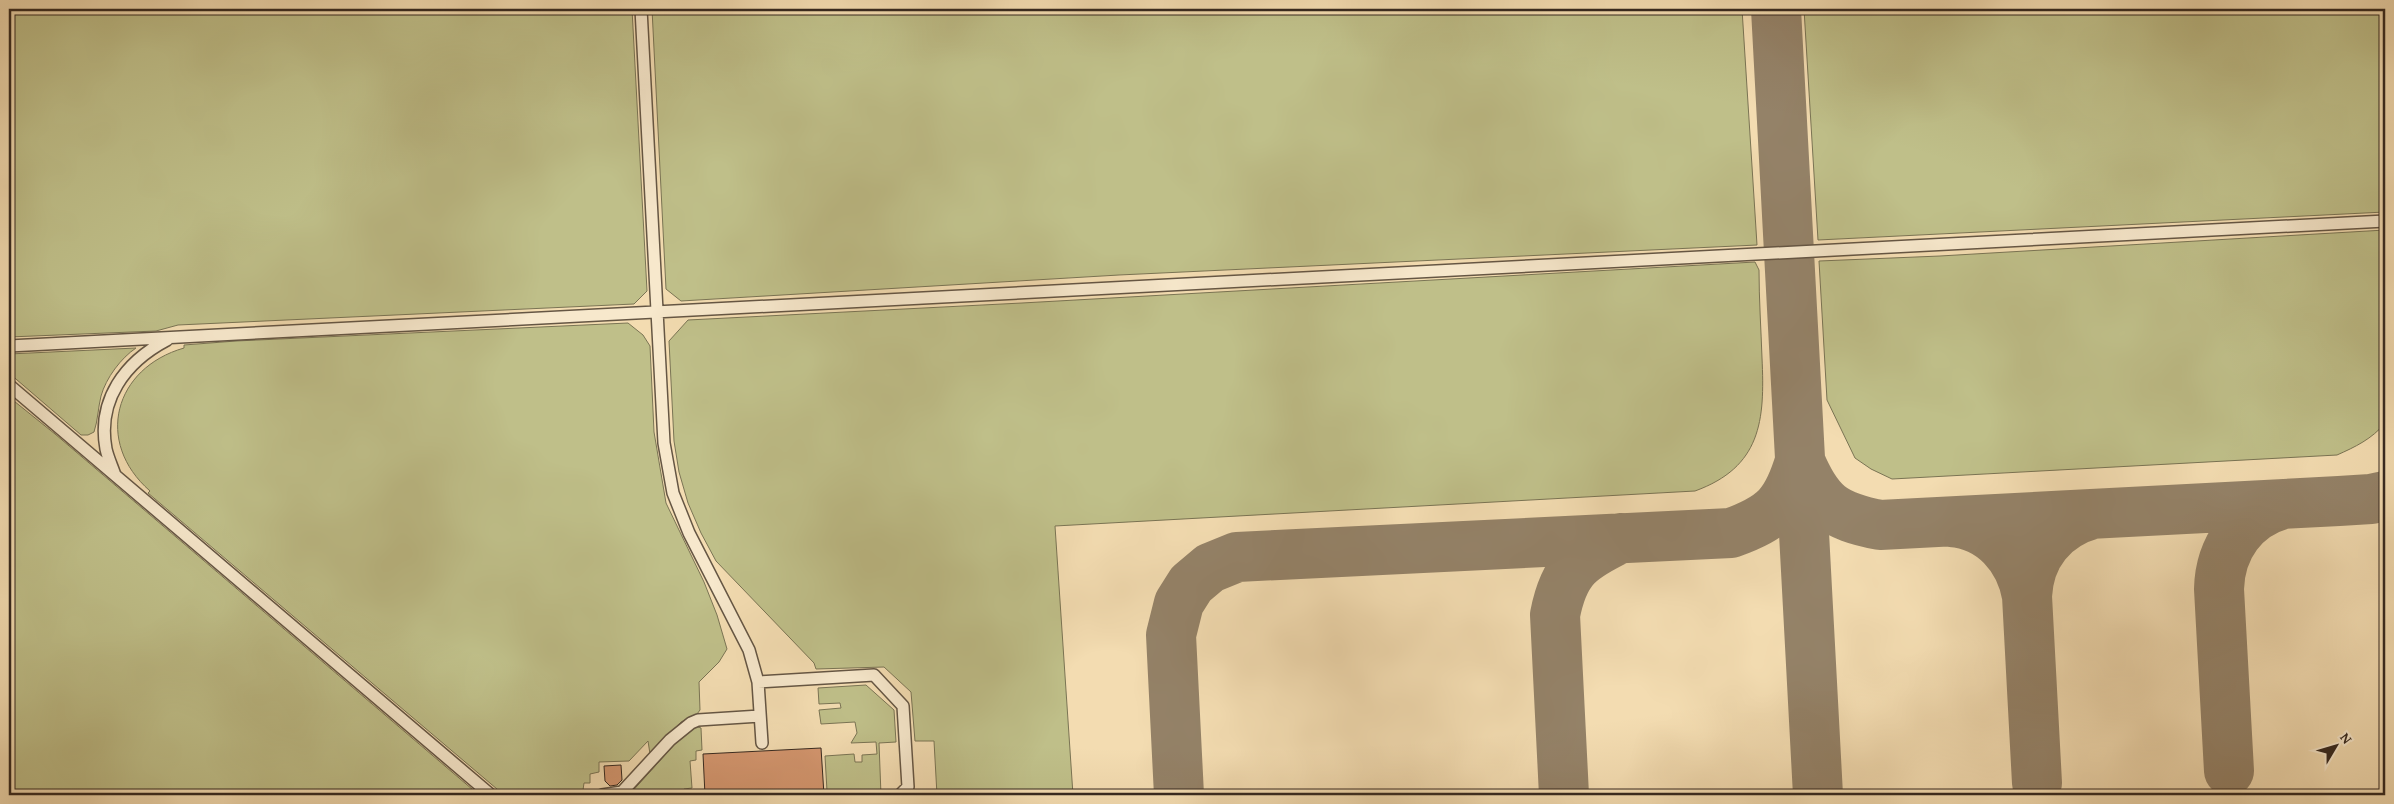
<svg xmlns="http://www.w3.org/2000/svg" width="2394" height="804" viewBox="0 0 2394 804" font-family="'Gentium Book Plus',serif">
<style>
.green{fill:#bfbf89;stroke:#7a7454}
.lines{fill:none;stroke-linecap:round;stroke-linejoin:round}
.taxiway{stroke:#948268;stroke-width:50}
.building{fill:#d59770;stroke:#362920}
.service-casing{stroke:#655644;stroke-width:14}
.service{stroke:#f7e8cc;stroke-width:11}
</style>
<rect width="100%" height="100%" fill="#f3dcb1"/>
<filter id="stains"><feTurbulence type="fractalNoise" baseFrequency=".004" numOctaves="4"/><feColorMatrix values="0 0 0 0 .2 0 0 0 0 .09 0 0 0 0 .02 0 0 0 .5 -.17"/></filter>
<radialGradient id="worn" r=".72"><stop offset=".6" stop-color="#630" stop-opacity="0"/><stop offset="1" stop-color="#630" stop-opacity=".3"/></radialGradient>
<path class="green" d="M9,9h623l15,282 -13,13 -456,21 -22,6 -147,6z
M652,9h1090l15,236 -638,30 -438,26 -15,-12z
M1804,9h581v203l-567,28z
M2385,230v193c-13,16 -30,24 -48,32l-445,24 -21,-10 -16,-11 -28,-58 -8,-139 121,-5z
M1755,262l4,8c0,29 2,59 3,88 3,63 -1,109 -67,133l-640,35 18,269h-136l-3,-54h-19l-4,-49 -27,-25 -68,2 -2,-6 -98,-102 -15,-28 -13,-30 -9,-31 -5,-31 -5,-100 19,-21 334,-17z
M628,323l15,12 7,11 4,86 12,71 38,79 13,33 10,34 -8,13 -20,20 1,28 -3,4 -16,8 -31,32 -2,-13 -19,20 -30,1v10l-9,2v9h-6l-1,7h-6v5h-73l-356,-302 2,-2c-56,-49 -36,-123 34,-143v-3l52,-4z
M136,348c-15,10 -30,30 -35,48 -3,12 -3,24 -7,36l-6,3h-7l-72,-62v-19z
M9,397l46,37 424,361h-470z
M866,685l28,25 2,32 -17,1 2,52h-25v-5l-29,1 -2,-35 29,-2 1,8h7v-7l15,-1 -1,-12 -25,1 6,-10 -2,-11 -34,2 -2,-14 22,-2 -1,-5 -21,1 -1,-16z
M696,726l5,2 1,22 -6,1v9l-6,1 2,27 -8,1 -1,6h-54l54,-60z"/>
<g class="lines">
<path class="taxiway" d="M1776,9l42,786
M1800,461c18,43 33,55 80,64l459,-24 32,-2 14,-3
M1951,522c41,3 69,35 76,74 2,-41 26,-71 66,-82
M2027,596l10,187
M2229,771l-10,-182c1,-41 25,-75 65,-85
M1179,795l-8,-160 8,-32 12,-19 19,-16 27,-11 494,-24c44,-16 56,-29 69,-72
M1564,795l-9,-180c9,-47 25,-57 66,-77"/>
</g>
<path class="building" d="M821,748l3,47h-119l-2,-41z
M621,765l1,15 -5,5 -7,1 -5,-5 -1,-15z"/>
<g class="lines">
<g class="service-casing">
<path id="service" d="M641,9l23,434 9,50 16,40 60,117 9,32 4,61
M9,346l2376,-125
M9,385l482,410
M115,475c-3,-9 -7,-17 -9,-26 -9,-49 19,-87 61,-109
M758,682l116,-7 29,31 5,81 -8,8
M602,795l20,-3 48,-52 21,-17 7,-3 62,-4"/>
</g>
<use href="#service" class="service"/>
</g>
<rect width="2394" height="804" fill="none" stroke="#f3dcb1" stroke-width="30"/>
<rect x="10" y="10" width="2374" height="784" fill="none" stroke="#362920" stroke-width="2.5"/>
<rect x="15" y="15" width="2364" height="774" fill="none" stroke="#362920"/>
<g transform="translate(2336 746) rotate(52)" stroke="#f7e8cc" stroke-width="4" paint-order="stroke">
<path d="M0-4L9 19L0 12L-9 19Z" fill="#362920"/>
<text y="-8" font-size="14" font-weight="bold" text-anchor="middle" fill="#362920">N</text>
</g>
<rect width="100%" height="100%" filter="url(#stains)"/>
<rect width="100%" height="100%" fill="url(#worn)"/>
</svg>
